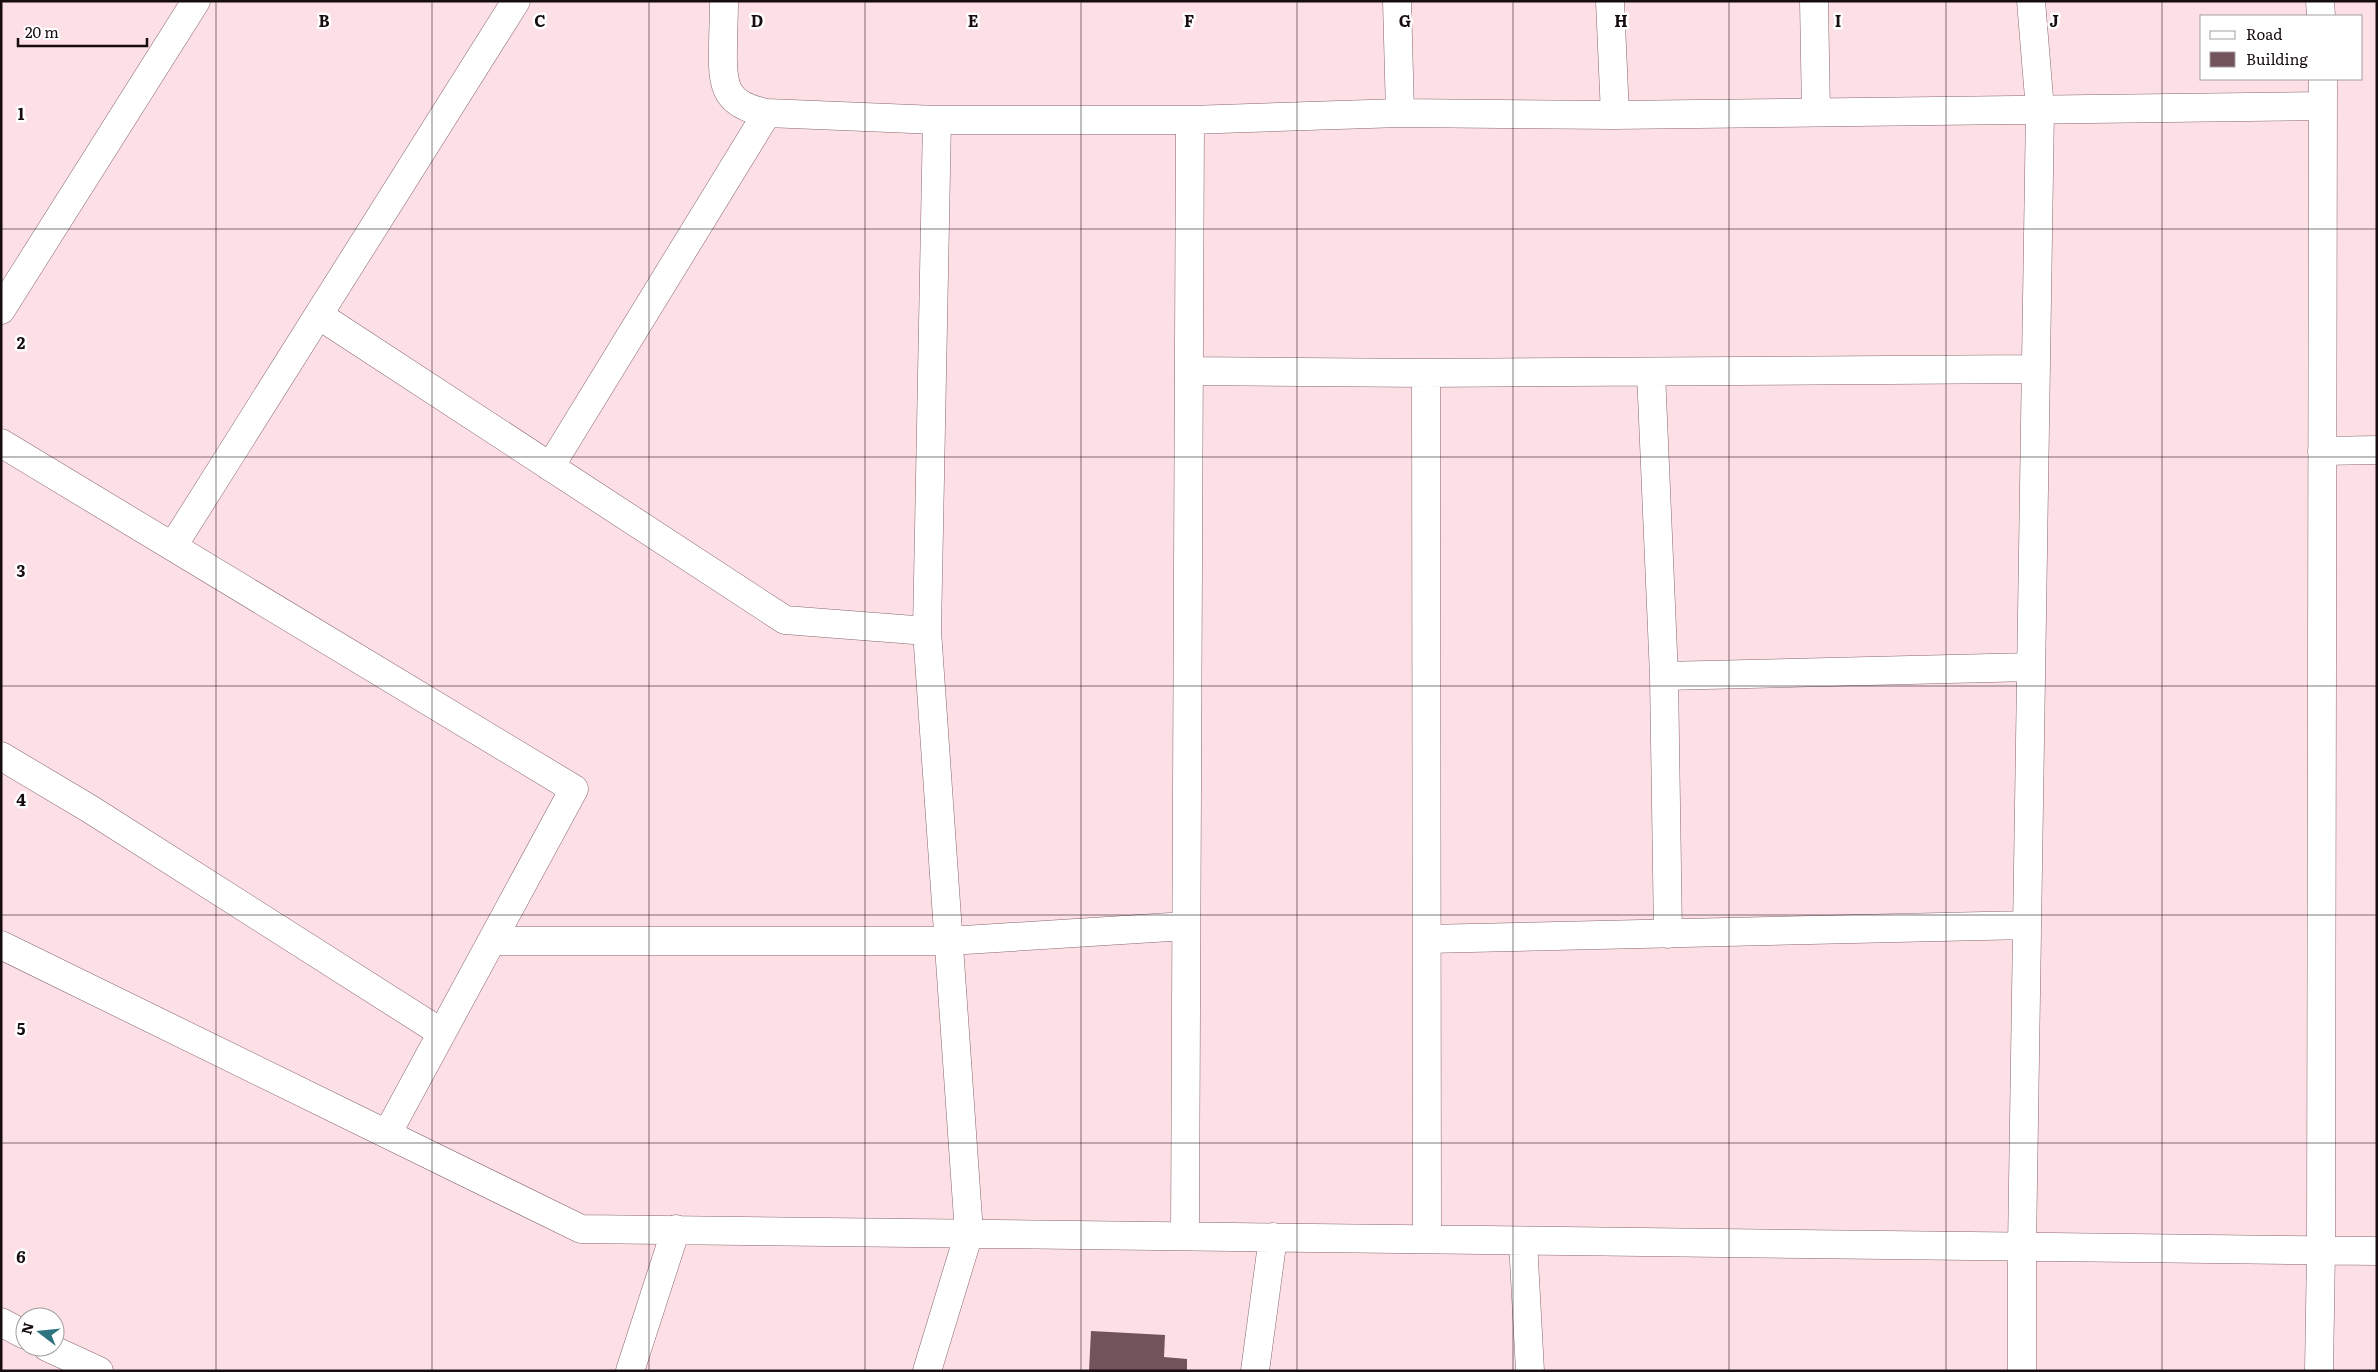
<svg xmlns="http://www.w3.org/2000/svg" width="2378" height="1372" viewBox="0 0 2378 1372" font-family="Literata,serif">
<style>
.building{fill:#72535b}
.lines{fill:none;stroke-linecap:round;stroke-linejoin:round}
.street-casing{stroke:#87676f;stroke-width:29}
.street{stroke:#fff;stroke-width:28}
.grid{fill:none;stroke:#170c0f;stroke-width:1;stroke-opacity:0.55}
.grid-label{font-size:16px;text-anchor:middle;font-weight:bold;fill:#170c0f;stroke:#fff;stroke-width:5;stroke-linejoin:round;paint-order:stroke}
</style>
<rect width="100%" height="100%" fill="#fddfe6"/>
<path class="building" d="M1091,1331l74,4 -1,22 23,2v12h-98z"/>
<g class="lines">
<g class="street-casing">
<path id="street" d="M724,1c0,16 -1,32 -1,47 -1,39 2,57 44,65l170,7h253
M1397,1l3,112
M1610,1l5,114
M1814,1l2,111
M2320,1l1,15
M1,310l195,-309
M320,316l465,304 142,11 10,-511
M1189,371l237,2 1,866
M1651,372l13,304 367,-9
M1426,373l610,-4
M1,443l573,346 -187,345
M2322,451l55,-1
M550,467l217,-354
M173,546l343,-545
M927,631l42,602 -42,138
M1664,676l4,258
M1,756l89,53 352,224
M1427,939l600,-14
M492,941h457l237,-15
M1,945l580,284 1796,22
M1185,1236l5,-1116 210,-7 215,2 708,-9
M1523,1241l7,130
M1,1322l24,13
M47,1347l52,24
M630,1371l46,-142
M1255,1371l18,-134
M2022,1371v-124l18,-1137 -9,-109
M2319,1371l2,-120 2,-1172"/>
</g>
<use href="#street" class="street"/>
</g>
<path class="grid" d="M216,1v1370M432,1v1370M649,1v1370M865,1v1370M1081,1v1370M1297,1v1370M1513,1v1370M1729,1v1370M1946,1v1370M2162,1v1370M1,229h2376M1,457h2376M1,686h2376M1,915h2376M1,1143h2376"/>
<g class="grid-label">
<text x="324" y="27">B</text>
<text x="540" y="27">C</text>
<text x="757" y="27">D</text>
<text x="973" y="27">E</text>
<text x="1189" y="27">F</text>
<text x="1405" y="27">G</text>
<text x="1621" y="27">H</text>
<text x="1838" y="27">I</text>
<text x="2054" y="27">J</text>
<text x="21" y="120">1</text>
<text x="21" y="349">2</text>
<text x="21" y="577">3</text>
<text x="21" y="806">4</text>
<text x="21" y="1035">5</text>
<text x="21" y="1263">6</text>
</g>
<rect width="2378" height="1372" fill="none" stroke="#170c0f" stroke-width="5"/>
<rect x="2200" y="15" width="162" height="65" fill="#ffffff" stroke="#a29e9f"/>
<rect x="2210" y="31" width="25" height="8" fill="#ffffff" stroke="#a29e9f"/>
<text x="2246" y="40" font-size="15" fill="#170c0f">Road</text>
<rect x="2210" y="52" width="25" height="15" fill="#72535b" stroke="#a29e9f"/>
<text x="2246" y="65" font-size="15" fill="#170c0f">Building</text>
<g transform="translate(40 1332) rotate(286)"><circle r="24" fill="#ffffff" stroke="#a29e9f"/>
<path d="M0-4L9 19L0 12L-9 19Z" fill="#2d7480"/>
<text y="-8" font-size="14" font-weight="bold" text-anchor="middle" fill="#170c0f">N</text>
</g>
<path d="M18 38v8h129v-8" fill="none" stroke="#170c0f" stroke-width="2.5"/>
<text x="25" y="38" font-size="15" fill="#170c0f" stroke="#ffffff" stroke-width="4" paint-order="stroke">20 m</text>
</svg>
